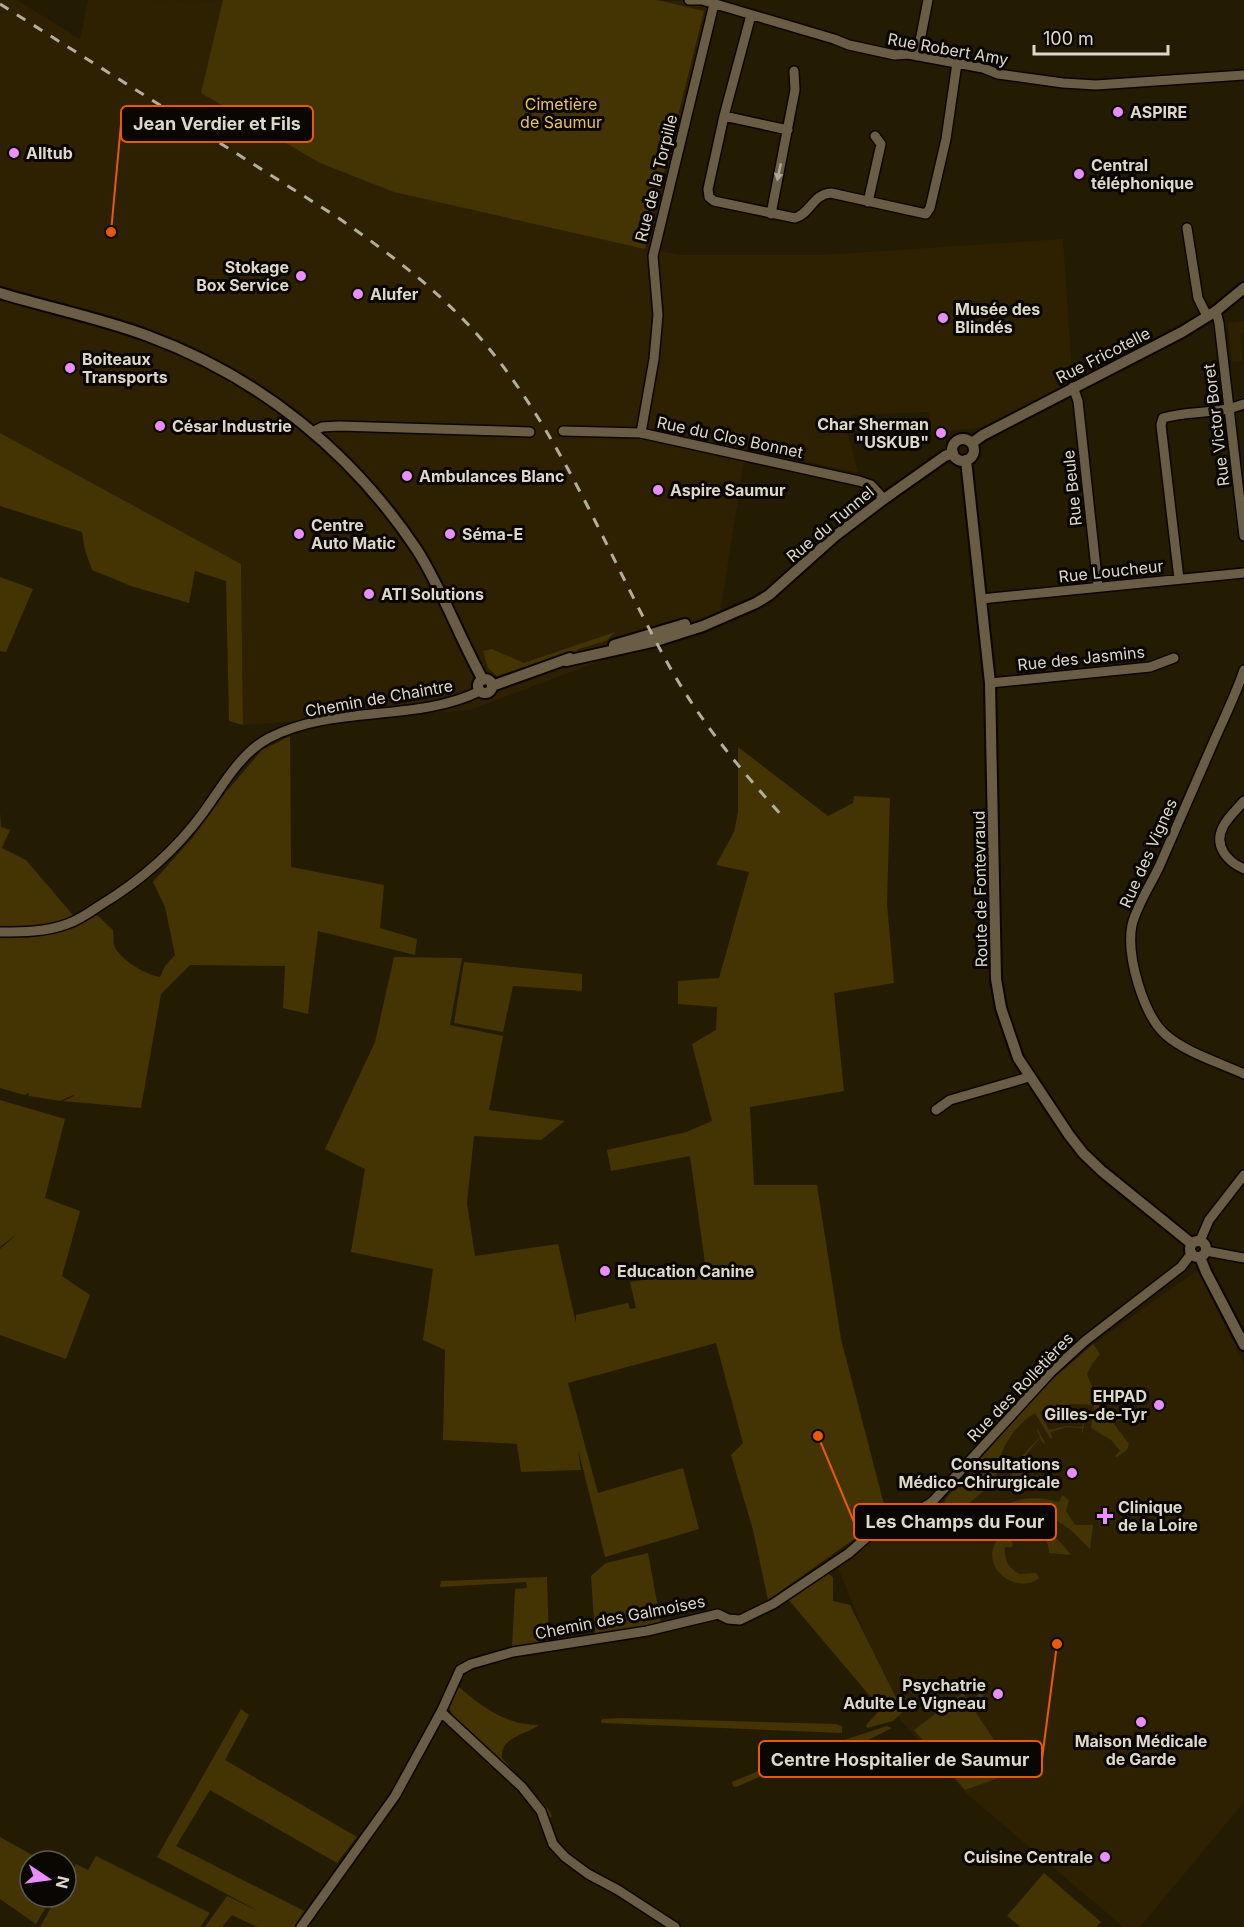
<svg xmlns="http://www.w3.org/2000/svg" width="1244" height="1927" viewBox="0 0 1244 1927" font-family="Inter,sans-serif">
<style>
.built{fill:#2d2101}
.green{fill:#443404}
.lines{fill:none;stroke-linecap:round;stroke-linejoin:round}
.minor-tunnel{stroke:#403721;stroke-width:9;stroke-dasharray:9 4.5;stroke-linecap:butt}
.minor-casing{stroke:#0d0500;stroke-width:12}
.tertiary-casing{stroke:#0d0500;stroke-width:14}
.minor{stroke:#695e45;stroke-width:9}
.tertiary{stroke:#695e45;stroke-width:10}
.rail{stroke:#b4ae9d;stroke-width:3;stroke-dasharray:10 10;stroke-linecap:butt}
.oneway{fill:#afa795}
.poi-dot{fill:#e98efe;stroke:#0a0601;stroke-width:2}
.labels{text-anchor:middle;stroke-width:6;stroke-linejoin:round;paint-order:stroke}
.street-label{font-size:16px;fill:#ded8ca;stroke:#0a0601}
.park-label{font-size:16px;fill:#e7c266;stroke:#0a0601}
.poi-label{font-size:16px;font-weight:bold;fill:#ded8ca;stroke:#0a0601;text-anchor:start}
.leader{fill:none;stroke:#e8590c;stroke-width:2}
.callout-dot{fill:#e8590c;stroke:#0a0601;stroke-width:2}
.callout{fill:#0a0601;stroke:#e8590c;stroke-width:2}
.callout-label{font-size:18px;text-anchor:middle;font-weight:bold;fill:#ded8ca}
</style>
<rect width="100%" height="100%" fill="#241b03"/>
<path class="built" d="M0,0h17l63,39 8,-39 631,1 -59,250 21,4h141l241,-16 10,148 -93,41 -48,4 -4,-20 -76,3 -5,16 11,42 -112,-25 -28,179 -91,24 -157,59 -227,15 -2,-161 -241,-131z
M1244,321v10l-4,3 3,27 -11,1 -4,-39z
M1198,1270l46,93v439l-104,125h-17l-157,-134 -66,-73 -62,-152 56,-46 35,-8 17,-16 75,-86 33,-34 39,-34z"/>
<path class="green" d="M223,0h434l47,11 -59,238 -251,-57 -74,-29 -119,-70z
M0,433l241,131 2,161 -14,-4 -3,-140 -31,-10 -6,32 -58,-17 -39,-16 -7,-20 -3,-18 -82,-26z
M0,577l33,12 -27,63 -6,-1z
M615,632l-9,9 -28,8 -1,3 -6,-1 -10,5 -64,20 -9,-8 -5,-17 9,-2 32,14z
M290,736l1,131 93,18 -4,43 37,11 -2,16 -97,-24 -10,83 -25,-6 2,-42 -95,-1 -29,29 -20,114 -78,-7 11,-5 -1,-1 -13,6 -31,-5v-3l-5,2 -24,-7v-276l1,15 9,3 -8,18 24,12 46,54 26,2 15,14c1,5 0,11 1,15 5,14 32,30 46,32l5,-11 10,-11 -10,-48 -12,-25 40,-45 33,-45 36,-42z
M738,747l90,69 25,-13 1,-7 36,2 -3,106 7,79 -60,10 10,98 -94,16 4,78h63l24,154 46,177 -119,84 -15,-70 -22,-75 12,-12 -27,-100 -148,40 30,110 85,-25 16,61 -94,28 -27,-108 3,21 -60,2 -4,-28 -74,-4 2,-90 -22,-10 10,-71 -82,-17 14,-83 -40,-20 50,-107 19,-85 68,1 -12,67 53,11 -14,74 76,11 -24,19 -67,-4 -7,67 8,53 83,-12 18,79v-8l52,-12 2,6 6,-1 -6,-26 76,-12 -16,-114 -79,15 -4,-21 79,-18 26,-11 -20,-77 24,-14 1,-23 -39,-3v-23l41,-3 30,-106 -33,-7 18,-33 4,-20z
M464,962l118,12v17l-69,-5 -10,46 -49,-9z
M0,1100l65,19 -20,79 35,13 -18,65 28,19 -24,64 -66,-24v-86l18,-16 -18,14z
M1093,1344l7,10 -8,10 -5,10 10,27 32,43 -2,6 -10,7 -2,-1 5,-5 -9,-11 -20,-12 3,-23 -22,-1 -32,8 9,18 18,-4 15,1 3,-7 -3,15v-7l-15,-1 -17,5 3,6h-3l-15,-25c-24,15 -38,40 -39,68l-38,31 4,5 -7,4 -12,-15 3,-8 75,-86 33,-34z
M1037,1430h1l7,13 -1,1 -4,-6 -15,18 -3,7 6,3 -2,12 -4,4h-7l-4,-5 3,-16 6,2 3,-8 17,-18z
M1062,1495l7,5 -3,11 9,14h18l-3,24 -18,-18 -20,-14 1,-7c-30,-9 -44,-1 -68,17l5,7 -9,4 -12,-1 -5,-5v-5l4,-4 5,5c30,-25 47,-36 86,-26z
M1030,1521l12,1 -2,6c14,6 22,15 31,27l-22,-2c0,-14 -8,-21 -22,-23v6h-3l-9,-8 3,-4z
M1002,1534l6,2 5,8 -1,3h-7c-1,13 3,21 15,27l16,-1 3,5c-21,19 -67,-13 -37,-44z
M648,1553l13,71 -66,11 -4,-59 15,-13z
M824,1571l9,6v24l17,4 53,107 -10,9 -26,7 -1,-3 15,-16 -94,-111z
M547,1577l2,66 -28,2 -9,3 3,-59 12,-1 -1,-6 -86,5 1,-6z
M458,1686c22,20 50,40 81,39 -11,9 -40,12 -37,33l47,52 3,6 -5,5 -93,-104 -5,-9z
M963,1693l52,79 -50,18 -51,-60z
M241,1709l8,6 -24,45 132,77 -20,26 -127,-73 -34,56 128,65 -10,16h-37l-25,-12 -10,12h-17l22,-31 33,16 -103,-55z
M621,1718l215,6 6,2v7l-240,-10 -1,-2 1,-2z
M887,1726l5,2 -26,13 -81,25 -49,21 -3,-1 -1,-4 7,-3 59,-24z
M0,1837l43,24h-13v36h22l-16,27 -36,-25z
M96,1856l114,57 -10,14h-160l17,-30h9v-16l10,-17 12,6z
M1044,1873l57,49 -5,5h-75l-14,-11z"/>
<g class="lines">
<path class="minor-tunnel" d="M977,1696l4,4"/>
<g class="minor-casing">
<path id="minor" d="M689,0h13l132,39 15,6 46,10 13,-1 75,14 15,6 65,9 33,2 148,-10
M751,15l-27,101 -16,73 1,8 5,4 81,17c15,-4 18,-24 36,-25l95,21 4,-6 16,-69 11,-76
M917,56l11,-56
M724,116l64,14
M868,202l13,-58 -6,-8
M771,214l24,-124 -1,-19
M1187,228l11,70 9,18
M1216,311l3,12 25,213
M1073,387l5,14 20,186
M314,431l8,-4 17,-1 191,6
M563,431l78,2 218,48 12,4 13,14
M641,433l13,-74 4,-44 -5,-59 61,-252
M1179,579l-18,-154 2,-7c27,-8 54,-3 81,-14
M981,599l263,-26
M1244,670c-8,24 -20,48 -30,71 -18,42 -37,84 -55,126 -9,19 -22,38 -27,58 -6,30 11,90 34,110 19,17 54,28 78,39
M990,683l160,-16 24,-9
M1244,801c-7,8 -17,17 -21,26 -10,19 5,35 21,42
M0,932c22,0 46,0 67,-8 12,-4 22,-11 32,-18 40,-24 76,-55 104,-93 19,-26 37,-60 66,-75 65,-34 146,-15 211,-47
M936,1110l14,-10 79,-23
M1200,1241l9,-21 35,-45
M1206,1251l38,7
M441,1712l81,75 19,24 12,33 12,13 23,17 30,16 57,37
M301,1927l94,-131 46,-84 19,-42 11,-6 42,-12 134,-21 71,-17 10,5 12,1 33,-16 76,-51 42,-37 25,-4 16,-10 119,-130 34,-31 96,-74 11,-14"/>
</g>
<g class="tertiary-casing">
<path id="tertiary" d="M0,293c49,15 100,25 148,43 111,41 204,116 269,214 26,41 42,87 66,130
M952 450a11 11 0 1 1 22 0a11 11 0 1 1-22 0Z
M972,443l11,-8 199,-103 34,-21 28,-23
M966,460l24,223 6,296 5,29 17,50 51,77 14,18 20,19 89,72
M614,645l71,-21
M566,661l90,-20 47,-15 53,-23 13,-8 66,-59 49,-37 61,-43 8,-3
M478 686a7 7 0 1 1 14 0a7 7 0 1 1-14 0Z
M492,686l78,-28
M1190 1249a8 8 0 1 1 16 0a8 8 0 1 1-16 0Z
M1200,1257l6,15 38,73"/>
</g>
<use href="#minor" class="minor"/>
<use href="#tertiary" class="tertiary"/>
<path class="rail" d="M0,4l337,213c52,36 104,75 145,123 83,98 128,221 190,331 31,54 69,99 110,145"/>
</g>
<defs><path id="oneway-solid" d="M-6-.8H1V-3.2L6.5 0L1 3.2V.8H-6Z" transform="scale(1.5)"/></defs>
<use class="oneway" href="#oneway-solid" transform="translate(779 172) rotate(102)"/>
<g class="poi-dot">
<circle cx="1118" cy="112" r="6"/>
<circle cx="14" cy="153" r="6"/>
<circle cx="1079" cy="174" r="6"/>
<circle cx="301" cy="276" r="6"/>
<circle cx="358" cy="294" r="6"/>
<circle cx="943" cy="318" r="6"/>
<circle cx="70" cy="368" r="6"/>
<circle cx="160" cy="426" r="6"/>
<circle cx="941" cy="433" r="6"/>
<circle cx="407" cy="476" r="6"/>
<circle cx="658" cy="490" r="6"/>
<circle cx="299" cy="534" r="6"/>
<circle cx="450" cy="534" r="6"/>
<circle cx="369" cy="594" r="6"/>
<circle cx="605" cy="1271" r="6"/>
<circle cx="1159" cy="1405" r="6"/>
<circle cx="1072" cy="1473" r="6"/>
<path d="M1102 1507h6v6h6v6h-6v6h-6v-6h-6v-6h6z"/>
<circle cx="998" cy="1694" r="6"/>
<circle cx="1141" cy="1722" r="6"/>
<circle cx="1105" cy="1857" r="6"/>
</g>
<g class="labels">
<g class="street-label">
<text transform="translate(948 49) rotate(10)" y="6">Rue Robert Amy</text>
<text transform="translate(656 178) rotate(-76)" y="6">Rue de la Torpille</text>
<text transform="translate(1103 355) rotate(-27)" y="6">Rue Fricotelle</text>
<text transform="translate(1216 425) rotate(-97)" y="6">Rue Victor Boret</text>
<text transform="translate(730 437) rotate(12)" y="6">Rue du Clos Bonnet</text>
<text transform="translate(1072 488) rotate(-96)" y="6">Rue Beule</text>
<text transform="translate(830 524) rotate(-40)" y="6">Rue du Tunnel</text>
<text transform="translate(1111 571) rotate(-6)" y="6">Rue Loucheur</text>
<text transform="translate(1081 658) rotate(-6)" y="6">Rue des Jasmins</text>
<text transform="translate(379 698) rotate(-10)" y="6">Chemin de Chaintre</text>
<text transform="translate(1148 853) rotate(-66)" y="6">Rue des Vignes</text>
<text transform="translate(980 889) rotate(-91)" y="6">Route de Fontevraud</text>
<text transform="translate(1020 1387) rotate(-46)" y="6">Rue des Rolletières</text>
<text transform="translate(620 1617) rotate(-11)" y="6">Chemin des Galmoises</text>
</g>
<g class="park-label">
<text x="561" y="110">Cimetière<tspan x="561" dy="18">de Saumur</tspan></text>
</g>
<g class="poi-label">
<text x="1130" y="118">ASPIRE</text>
<text x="26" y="159">Alltub</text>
<text x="1091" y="171">Central<tspan x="1091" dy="18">téléphonique</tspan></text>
<text x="289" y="273" text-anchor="end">Stokage<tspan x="289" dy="18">Box Service</tspan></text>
<text x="370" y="300">Alufer</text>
<text x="955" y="315">Musée des<tspan x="955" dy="18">Blindés</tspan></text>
<text x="82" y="365">Boiteaux<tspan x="82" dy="18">Transports</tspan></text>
<text x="929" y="430" text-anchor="end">Char Sherman<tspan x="929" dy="18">"USKUB"</tspan></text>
<text x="172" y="432">César Industrie</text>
<text x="419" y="482">Ambulances Blanc</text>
<text x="670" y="496">Aspire Saumur</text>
<text x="311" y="531">Centre<tspan x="311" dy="18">Auto Matic</tspan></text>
<text x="462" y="540">Séma-E</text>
<text x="381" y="600">ATI Solutions</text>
<text x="617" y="1277">Education Canine</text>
<text x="1147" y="1402" text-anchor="end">EHPAD<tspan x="1147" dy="18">Gilles-de-Tyr</tspan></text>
<text x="1060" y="1470" text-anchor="end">Consultations<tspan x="1060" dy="18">Médico-Chirurgicale</tspan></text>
<text x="1118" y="1513">Clinique<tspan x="1118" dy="18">de la Loire</tspan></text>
<text x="986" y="1691" text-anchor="end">Psychatrie<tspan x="986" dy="18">Adulte Le Vigneau</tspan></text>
<text x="1141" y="1747" text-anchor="middle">Maison Médicale<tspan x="1141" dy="18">de Garde</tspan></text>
<text x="1093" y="1863" text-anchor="end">Cuisine Centrale</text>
</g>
</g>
<path class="leader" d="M111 232L121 124M818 1436L854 1522M1057 1644L1042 1759"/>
<g class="callout-dot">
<circle cx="111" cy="232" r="6"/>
<circle cx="818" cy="1436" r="6"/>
<circle cx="1057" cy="1644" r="6"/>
</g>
<g class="callout">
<rect x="121" y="106" width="192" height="36" rx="6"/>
<rect x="854" y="1504" width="202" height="36" rx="6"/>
<rect x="759" y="1741" width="283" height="36" rx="6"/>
</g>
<g class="callout-label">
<text x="217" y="130">Jean Verdier et Fils</text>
<text x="955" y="1528">Les Champs du Four</text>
<text x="900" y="1766">Centre Hospitalier de Saumur</text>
</g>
<g transform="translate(48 1879) rotate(103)"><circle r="28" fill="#0a0601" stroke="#5f5a51" stroke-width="1.5"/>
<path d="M0-4.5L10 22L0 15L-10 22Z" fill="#e98efe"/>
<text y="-9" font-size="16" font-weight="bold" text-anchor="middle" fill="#ded8ca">N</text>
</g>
<path d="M1034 45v9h134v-9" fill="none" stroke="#ded8ca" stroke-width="3"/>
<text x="1043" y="45" font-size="18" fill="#ded8ca" stroke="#0a0601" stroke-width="4.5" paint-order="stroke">100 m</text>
</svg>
